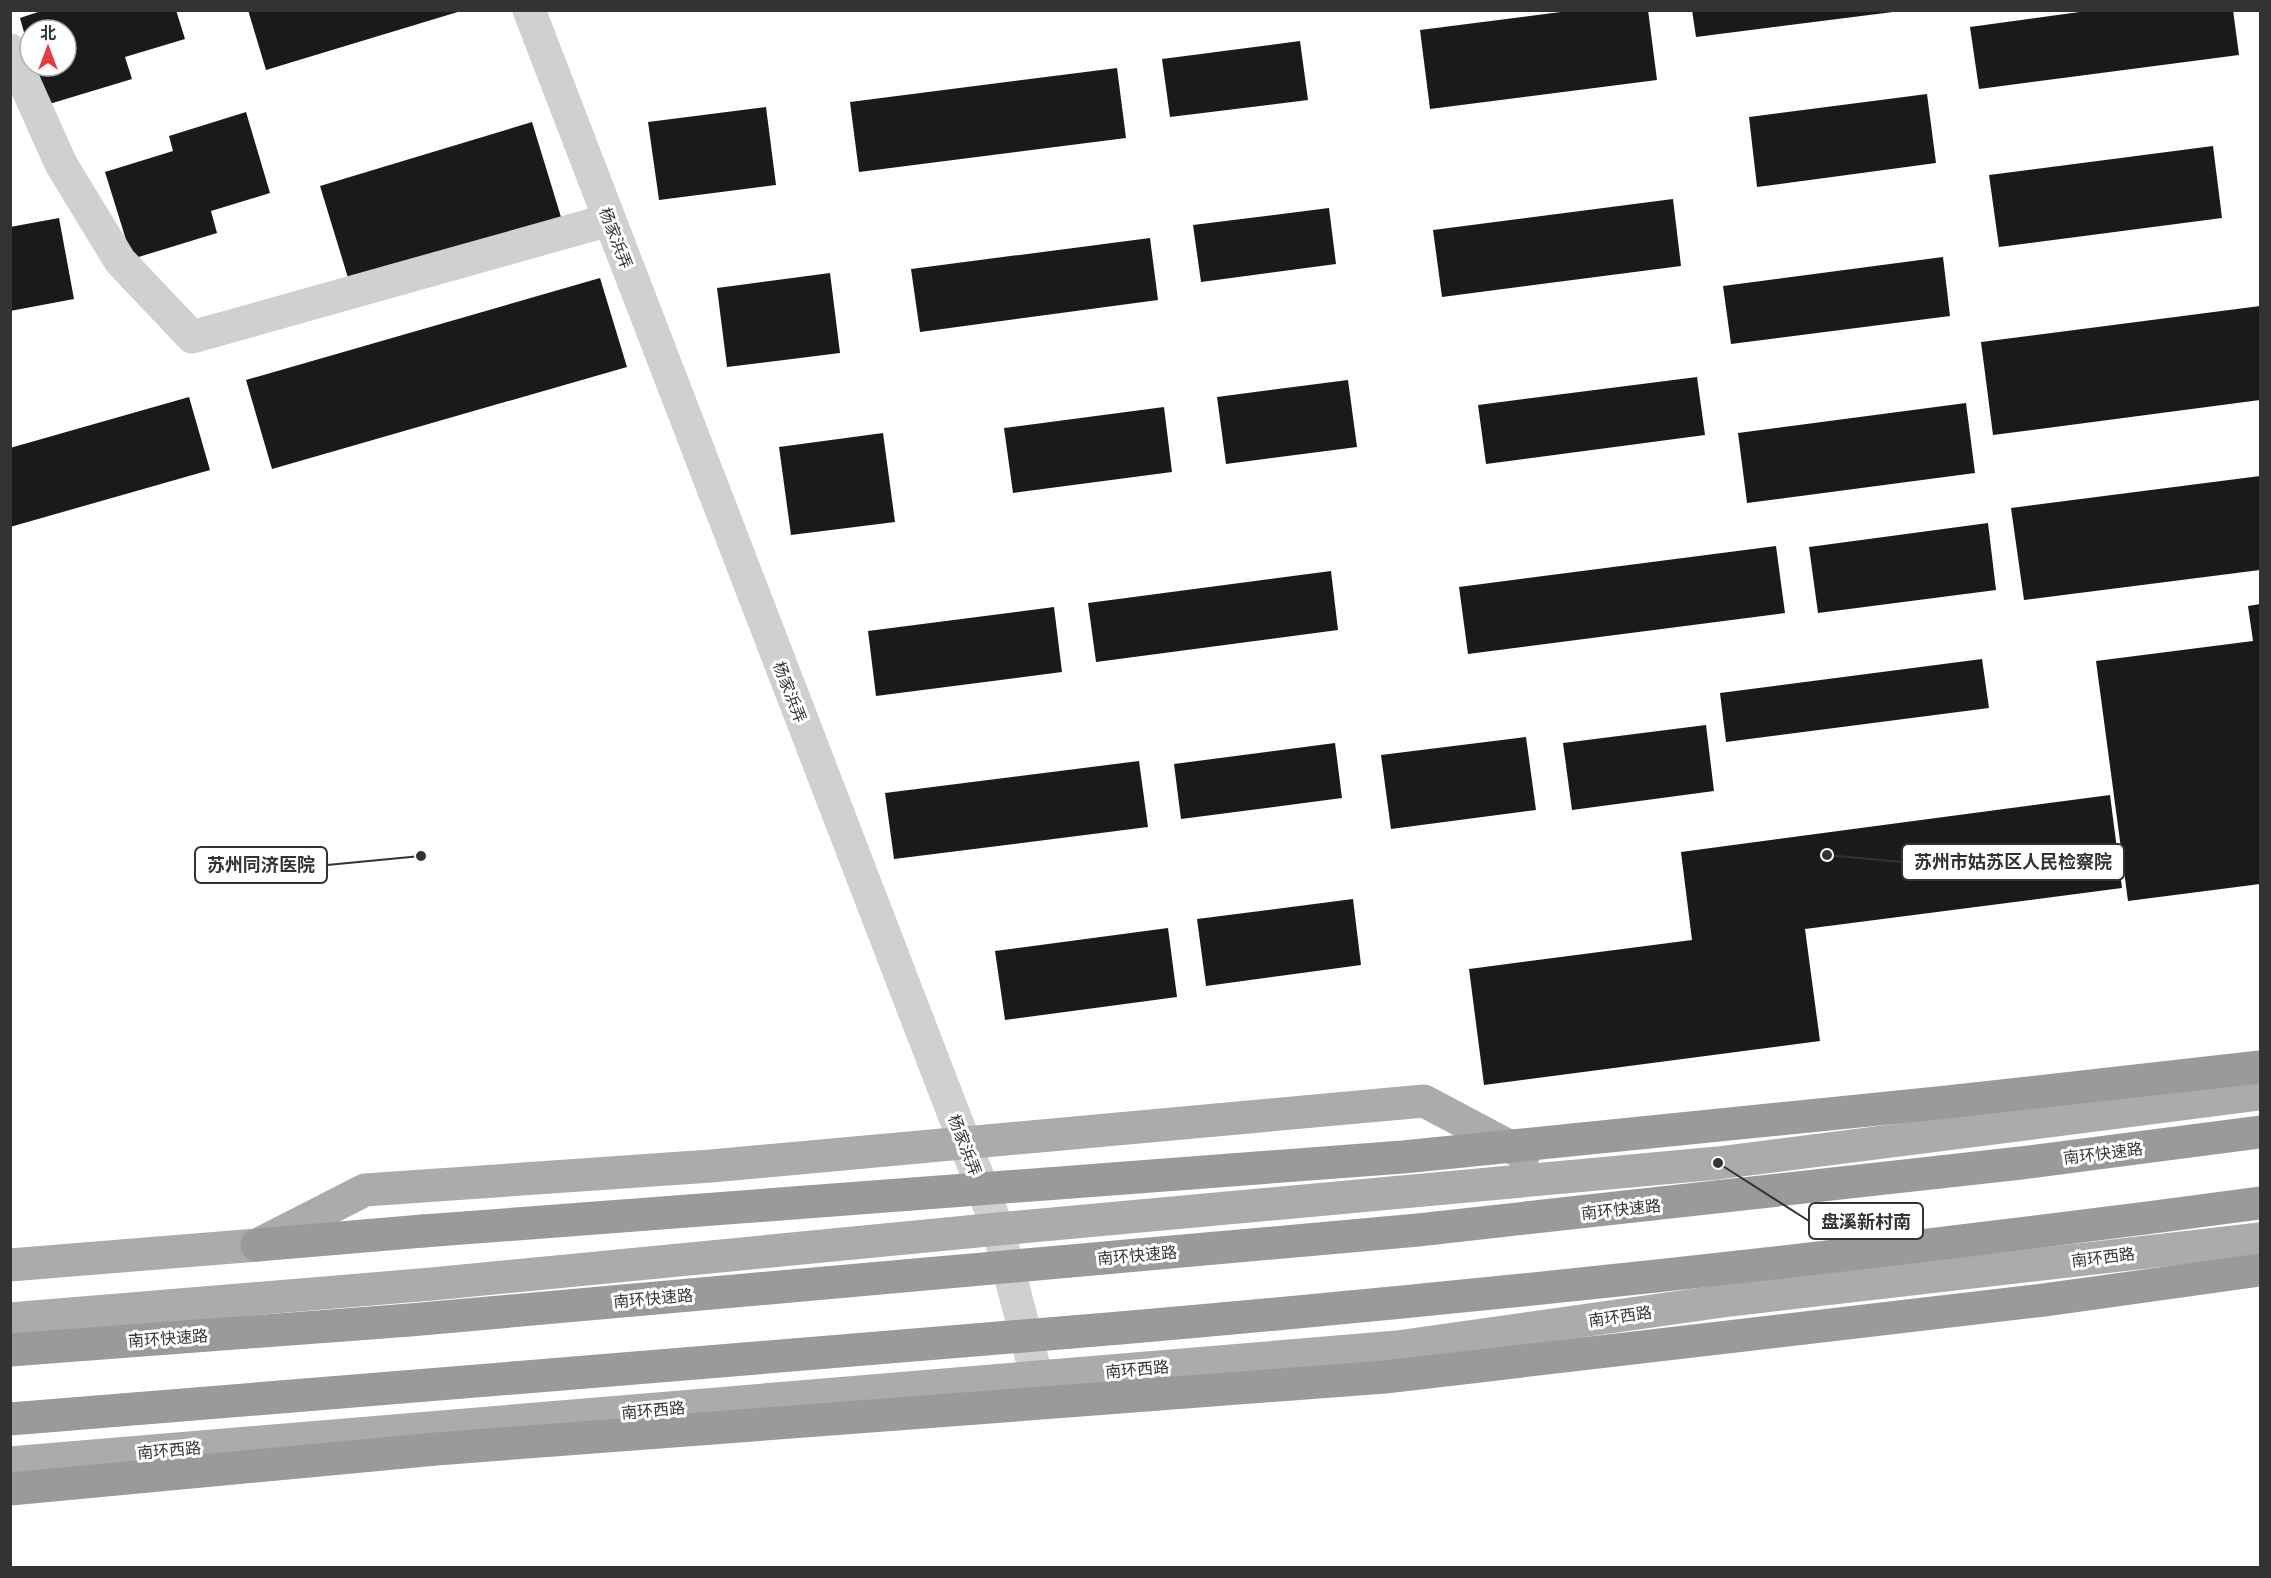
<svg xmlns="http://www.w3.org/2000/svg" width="2271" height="1578" viewBox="0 0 2271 1578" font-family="'IBM Plex Sans','Noto Sans SC',sans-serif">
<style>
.building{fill:#1a1a1a}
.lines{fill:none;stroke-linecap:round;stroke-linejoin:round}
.minor{stroke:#d0d0d0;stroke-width:33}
.major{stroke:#ababab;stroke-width:33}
.highway{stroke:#9a9a9a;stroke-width:33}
.highway-bridge{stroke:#9a9a9a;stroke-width:33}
.labels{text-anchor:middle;stroke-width:6;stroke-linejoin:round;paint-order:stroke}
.street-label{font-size:16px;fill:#333;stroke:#fff}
.leader{fill:none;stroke:#333;stroke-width:2}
.callout-dot{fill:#333;stroke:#fff;stroke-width:2}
.callout{fill:#fff;stroke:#333;stroke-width:2}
.callout-label{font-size:18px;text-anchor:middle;font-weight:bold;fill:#333}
</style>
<rect width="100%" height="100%" fill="#fff"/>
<path class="building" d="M44,10h132l9,29 -60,18 7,22 -86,26 -12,-39h32v-36h-36l-1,20 -9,-32z
M248,10h213v1l-195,59z
M1576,10h72l9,70 -227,29 -10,-79z
M1692,10h201v2l-197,25z
M2094,10h139l6,45 -260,34 -9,-62z
M1300,41l8,59 -138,17 -8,-58z
M1117,68l9,70 -267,34 -9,-70z
M1927,94l9,69 -179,24 -8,-70z
M766,107l10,78 -117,15 -11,-78z
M246,112l24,81 -59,18 6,22 -85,26 -27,-87 68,-21 -4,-15z
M532,122l29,95 -212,64 -29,-95z
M2213,146l9,72 -223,29 -10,-72z
M1673,199l8,67 -239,31 -9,-67z
M1329,208l7,56 -135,18 -8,-57z
M59,218l15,81 -64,12v-84z
M1150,238l8,62 -238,32 -9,-63z
M1943,257l7,59 -219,28 -8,-58z
M830,273l10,80 -113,14 -10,-79z
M600,278l27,89 -355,102 -26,-89z
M2260,306v94l-267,35 -12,-93z
M1697,377l8,58 -219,29 -8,-59z
M1348,380l9,67 -131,17 -9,-67z
M189,397l21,73 -200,57v-79z
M1966,403l9,70 -228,30 -9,-70z
M1164,407l8,65 -159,21 -9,-65z
M883,433l12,89 -104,13 -12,-88z
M2260,476v94l-236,30 -13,-92z
M1988,523l8,67 -178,23 -9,-66z
M1776,546l9,67 -317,41 -9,-67z
M1331,571l7,59 -242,32 -8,-59z
M2260,604v280l-132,17 -32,-240 157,-20 -5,-35z
M1054,607l8,65 -186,24 -8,-65z
M1982,659l7,49 -263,34 -6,-49z
M1706,725l8,66 -142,19 -9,-67z
M1526,737l10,73 -145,19 -10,-74z
M1335,743l7,55 -161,21 -7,-55z
M1139,761l9,66 -254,32 -9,-66z
M2110,795l12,93 -317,41 15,112 -336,44 -15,-116 223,-29 -11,-88z
M1353,899l8,66 -155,21 -9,-67z
M1168,928l9,69 -172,23 -10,-69z"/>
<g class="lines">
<path class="minor" d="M529,10l469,1219 39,149
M10,50l51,114 59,97 72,76 417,-117"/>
<path class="major" d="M10,1265l247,-20 108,-55 346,-24 713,-65 100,53
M10,1319l422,-35 566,-55 720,-66 542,-69
M10,1463l1387,-116 333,-47 530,-61"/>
<path class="highway" d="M257,1245l166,-14
M10,1489l426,-40 949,-72 659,-77 216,-30"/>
<path class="highway-bridge" d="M423,1231l980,-74 535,-54 322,-36
M10,1350l400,-30 1008,-90 603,-67 239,-31
M10,1419c370,-32 740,-58 1110,-91 381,-33 761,-74 1140,-125"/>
</g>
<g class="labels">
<g class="street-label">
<text transform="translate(616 238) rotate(69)" y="6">杨家浜弄</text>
<text transform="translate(790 692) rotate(69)" y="6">杨家浜弄</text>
<text transform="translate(965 1145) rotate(69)" y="6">杨家浜弄</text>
<text transform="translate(2103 1153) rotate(-7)" y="6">南环快速路</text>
<text transform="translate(1621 1209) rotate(-6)" y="6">南环快速路</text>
<text transform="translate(1137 1255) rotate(-5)" y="6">南环快速路</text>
<text transform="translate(2103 1257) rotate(-7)" y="6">南环西路</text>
<text transform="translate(653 1298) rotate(-5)" y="6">南环快速路</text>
<text transform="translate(1620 1316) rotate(-8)" y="6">南环西路</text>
<text transform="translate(168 1338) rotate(-4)" y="6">南环快速路</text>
<text transform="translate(1137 1369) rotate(-5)" y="6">南环西路</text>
<text transform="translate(653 1410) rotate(-5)" y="6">南环西路</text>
<text transform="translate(169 1450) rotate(-5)" y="6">南环西路</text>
</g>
</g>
<path class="leader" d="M1827 855L1902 862M421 856L327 865M1718 1163L1809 1221"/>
<g class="callout-dot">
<circle cx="1827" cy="855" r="6"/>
<circle cx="421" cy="856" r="6"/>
<circle cx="1718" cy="1163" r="6"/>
</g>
<g class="callout">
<rect x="1902" y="844" width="222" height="36" rx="6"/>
<rect x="195" y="847" width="132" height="36" rx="6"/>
<rect x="1809" y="1203" width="114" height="36" rx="6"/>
</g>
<g class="callout-label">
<text x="2013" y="868">苏州市姑苏区人民检察院</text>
<text x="261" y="871">苏州同济医院</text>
<text x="1866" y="1228">盘溪新村南</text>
</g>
<rect width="2271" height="1578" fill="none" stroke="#333333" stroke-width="24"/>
<g transform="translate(48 48)"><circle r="28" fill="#ffffff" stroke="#adadad" stroke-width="1.5"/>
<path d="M0-4.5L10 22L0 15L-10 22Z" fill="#e63946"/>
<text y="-9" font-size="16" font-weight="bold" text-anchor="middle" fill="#333333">北</text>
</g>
</svg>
